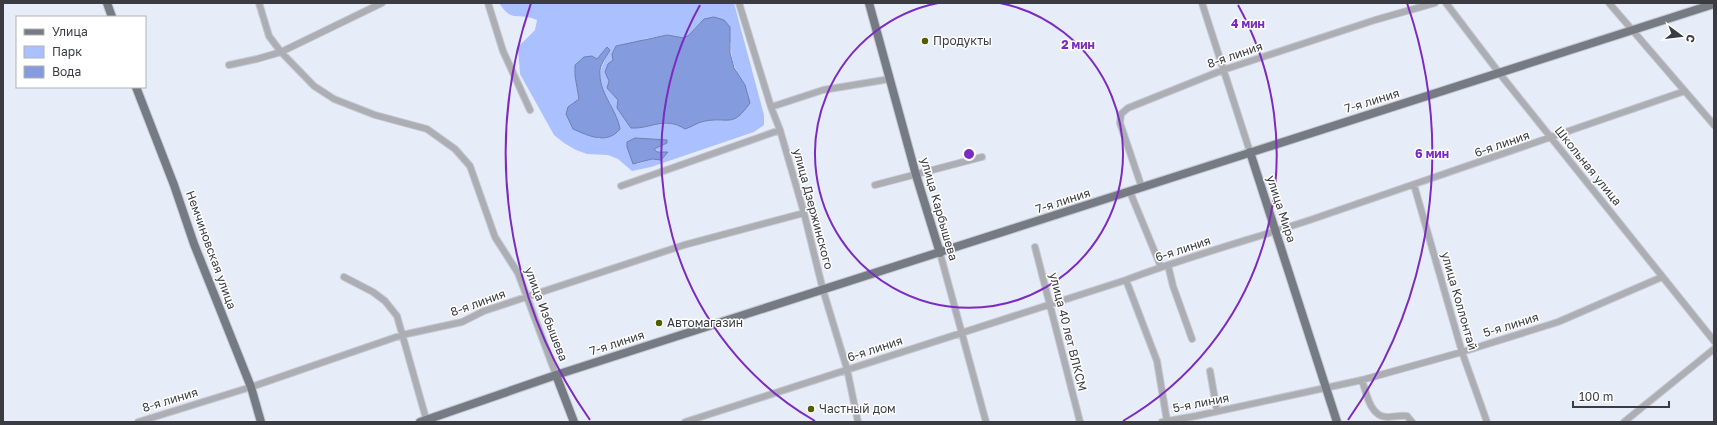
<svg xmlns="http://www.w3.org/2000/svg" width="1717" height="425" viewBox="0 0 1717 425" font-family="'Golos Text',sans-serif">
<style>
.green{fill:#abc1ff;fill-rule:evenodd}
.water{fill:#849bde;stroke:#6e7eaf}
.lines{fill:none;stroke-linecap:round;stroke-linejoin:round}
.minor-casing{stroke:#c4c9d4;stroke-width:8}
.major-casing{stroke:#c4c9d4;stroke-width:10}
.minor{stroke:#acaeb3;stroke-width:6}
.major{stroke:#767a83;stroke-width:8}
.ring{fill:none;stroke:#7b2cbf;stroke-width:2}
.poi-dot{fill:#505e00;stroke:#fff;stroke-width:1.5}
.labels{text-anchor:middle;stroke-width:3;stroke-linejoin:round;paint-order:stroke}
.poi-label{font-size:12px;fill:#3a3c41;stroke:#fff;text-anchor:start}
.street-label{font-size:12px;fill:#3a3c41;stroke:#fff}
.centre{fill:#7b2cbf;stroke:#fff;stroke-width:2}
.ring-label{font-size:12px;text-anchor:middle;font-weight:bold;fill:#7b2cbf;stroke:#fff;stroke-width:3;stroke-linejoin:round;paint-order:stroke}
</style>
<rect width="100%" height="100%" fill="#e7ecf9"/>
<path class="green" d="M499,3h235l30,112v10l-10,7 -103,35 -19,4 -14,-12 -10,-4 -21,-1 -11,-4 -12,-7 -10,-8 -34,-61 -2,-27 17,-17 2,-10c-20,-8 -24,4 -38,-17zM704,19l27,24c-1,24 9,31 17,51l-22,26 -22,1 -19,8c-21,-12 -33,0 -54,-1l-7,-11 -6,-17 -11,-12 6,-28 31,-21 23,-4 17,3 5,-3zM610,50c-13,24 -14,31 1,55l-11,34 -27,-10 -5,-22 11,-7 -4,-24 17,-20 5,3zM635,138l31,2 1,3 -13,6 3,3 6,-1 -6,9 -5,-1 -15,5z"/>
<path class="water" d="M714,17l10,3 6,7v26l4,15 11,17 5,18c-18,25 -19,14 -45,18 -7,1 -13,6 -20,8 -21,-13 -33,0 -54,-1l-14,-20 1,-8 -11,-12 2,-7 -4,-9 3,-8 5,-4 -1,-6 4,-8 51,-11 17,3 5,-3 15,-16z
M607,47l3,3c-3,6 -9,13 -10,20 -2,23 16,37 20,59 -13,16 -31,7 -47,0l-7,-15 2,-7 11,-8 -4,-23v-11l9,-8 8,-1 5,3z
M635,138l32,2v3l-13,6 3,3h11l-7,8 -9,-1 -19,5 -6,-17v-5z"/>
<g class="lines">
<g class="minor-casing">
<path id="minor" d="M259,3l10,33 12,16 33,34 20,13 41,16 52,14 28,20 15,17 25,71 23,36 38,102
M488,3l15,48 27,59
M739,3l32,104 9,23 24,83 19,77 24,79 11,53
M1202,3l48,149
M1446,3l54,71 214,267
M1609,3l105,122
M229,65l28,-6 24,-7 101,-49
M771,107l52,-17 67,-11
M875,185l107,-28
M1414,185l48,167 25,70
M621,186l159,-56
M1142,188l-22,-65 1,-9 7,-6 95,-38 152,-50 60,-17
M1130,192l31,75
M1035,247l45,175
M940,253l46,169
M1168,265l5,21 19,53
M344,277l29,15 12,9 12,15 30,106
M1126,280l31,81 10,60
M1210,371l7,40
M1362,380c4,12 8,37 25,37 7,0 13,-2 20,-1l5,6
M138,422l113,-35 151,-52 60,-13 22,-11 200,-66 120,-32
M685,422l441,-142c60,-23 123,-40 184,-60 125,-42 250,-85 375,-129
M1162,422l34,-6 166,-36 100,-28 96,-30 104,-45
M1624,422l90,-73"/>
</g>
<g class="major-casing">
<path id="major" d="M107,3l5,14
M869,3l47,172 24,78
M136,87l38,98 20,59 57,143 10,35
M1250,152l87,270
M556,375l18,47
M420,422l136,-47 1158,-371"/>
</g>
<use href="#minor" class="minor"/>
<use href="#major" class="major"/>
</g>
<g class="ring">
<path d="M1000 3A154 154 0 1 1 938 3"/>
<path d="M815 421A308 308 0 0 1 700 5M1238 5A308 308 0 0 1 1123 421"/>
<path d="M590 420A463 463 0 0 1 531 3M1407 3A463 463 0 0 1 1348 420"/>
</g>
<g class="poi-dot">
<circle cx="925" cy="41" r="4"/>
<circle cx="659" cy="323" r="4"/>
<circle cx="811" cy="409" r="4"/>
</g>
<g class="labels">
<g class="poi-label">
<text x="933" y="45">Продукты</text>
<text x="667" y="327">Автомагазин</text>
<text x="819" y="413">Частный дом</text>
</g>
<g class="street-label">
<text transform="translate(1235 55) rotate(-19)" y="4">8-я линия</text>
<text transform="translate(1372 101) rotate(-17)" y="4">7-я линия</text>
<text transform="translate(1502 144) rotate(-19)" y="4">6-я линия</text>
<text transform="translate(1588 166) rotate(51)" y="4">Школьная улица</text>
<text transform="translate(1063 201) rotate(-18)" y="4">7-я линия</text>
<text transform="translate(813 209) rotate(75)" y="4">улица Дзержинского</text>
<text transform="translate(939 209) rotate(74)" y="4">улица Карбышева</text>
<text transform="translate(1281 209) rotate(72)" y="4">улица Мира</text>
<text transform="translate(1183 249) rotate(-18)" y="4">6-я линия</text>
<text transform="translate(211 250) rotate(70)" y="4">Немчиновская улица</text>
<text transform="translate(1459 301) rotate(74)" y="4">улица Коллонтай</text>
<text transform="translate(478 303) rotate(-20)" y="4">8-я линия</text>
<text transform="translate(546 314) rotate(69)" y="4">улица Избышева</text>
<text transform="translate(1511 325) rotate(-17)" y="4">5-я линия</text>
<text transform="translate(1068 332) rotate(76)" y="4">улица 40 лет ВЛКСМ</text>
<text transform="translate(617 343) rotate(-18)" y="4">7-я линия</text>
<text transform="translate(875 349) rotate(-18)" y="4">6-я линия</text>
<text transform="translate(170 400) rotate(-17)" y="4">8-я линия</text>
<text transform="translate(1201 403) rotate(-11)" y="4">5-я линия</text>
</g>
</g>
<circle cx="969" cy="154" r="6" class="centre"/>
<g class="ring-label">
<text x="1248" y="28">4 мин</text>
<text x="1078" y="49">2 мин</text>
<text x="1432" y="158">6 мин</text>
</g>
<rect width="1717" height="425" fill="none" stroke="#3a3c41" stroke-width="8"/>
<rect x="16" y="16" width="130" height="72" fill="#ffffff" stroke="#b0b1b3"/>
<rect x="24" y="29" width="20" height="6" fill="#767a83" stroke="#b0b1b3"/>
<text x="52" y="36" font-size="12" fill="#3a3c41">Улица</text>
<rect x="24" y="46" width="20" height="12" fill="#abc1ff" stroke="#b0b1b3"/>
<text x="52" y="56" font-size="12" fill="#3a3c41">Парк</text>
<rect x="24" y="66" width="20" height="12" fill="#849bde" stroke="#b0b1b3"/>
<text x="52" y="76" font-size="12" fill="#3a3c41">Вода</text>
<g transform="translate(1681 36) rotate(105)" stroke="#ffffff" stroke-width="3" paint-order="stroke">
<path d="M0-3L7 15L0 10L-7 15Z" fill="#3a3c41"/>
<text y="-6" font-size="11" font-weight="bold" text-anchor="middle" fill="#3a3c41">С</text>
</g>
<path d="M1573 401v6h96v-6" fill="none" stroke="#3a3c41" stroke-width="2"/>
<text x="1579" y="401" font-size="12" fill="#3a3c41" stroke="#ffffff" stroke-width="3" paint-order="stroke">100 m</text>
</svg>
